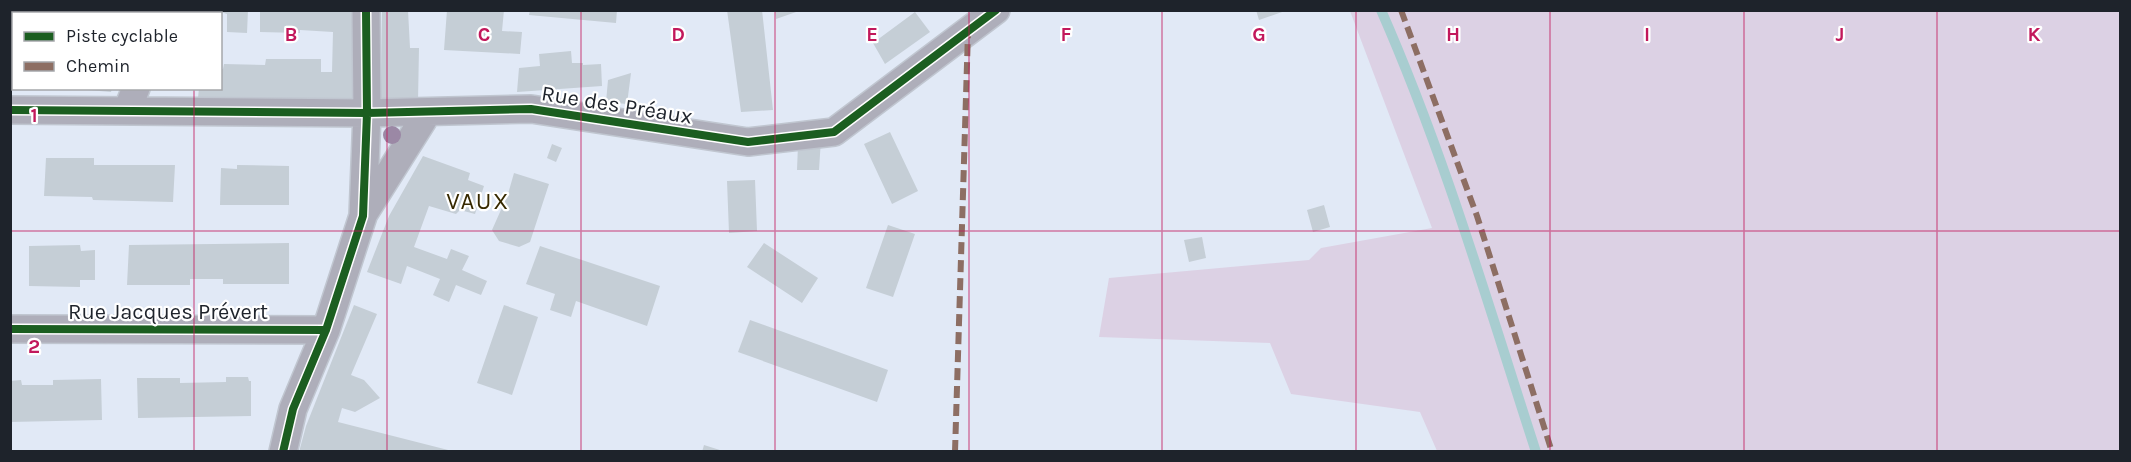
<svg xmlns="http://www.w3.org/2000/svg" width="2131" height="462" viewBox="0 0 2131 462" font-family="Karla,sans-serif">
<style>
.green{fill:#dcd1e4}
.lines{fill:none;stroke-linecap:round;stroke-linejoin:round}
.stream{stroke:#a8cdd0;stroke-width:10}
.building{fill:#c5ced6}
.minor-casing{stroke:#c0c6d0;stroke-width:30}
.minor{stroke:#aeaeba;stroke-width:27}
.quiet{stroke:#8d6e63;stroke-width:6;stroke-dasharray:12 6;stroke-linecap:butt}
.cycleway-casing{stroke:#fff;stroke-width:11}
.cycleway{stroke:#1b5e20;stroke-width:8}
.tree{fill:#9b88a5}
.grid{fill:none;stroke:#c2185b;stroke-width:1.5;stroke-opacity:0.55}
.labels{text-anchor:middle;stroke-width:4.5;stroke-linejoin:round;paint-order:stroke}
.street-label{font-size:22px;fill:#1e232b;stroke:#fff}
.neighbourhood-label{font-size:24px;letter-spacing:1.5px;fill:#362900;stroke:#fff}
.grid-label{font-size:20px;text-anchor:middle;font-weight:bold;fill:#c2185b;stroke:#fff;stroke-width:4.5;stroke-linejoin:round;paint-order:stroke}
</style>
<rect width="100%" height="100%" fill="#e1e9f6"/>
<path class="green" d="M1350,11h770v440h-683l-17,-39 -129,-18 -21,-51 -171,-6 10,-59 200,-18 12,-12 111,-20z"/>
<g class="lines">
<path class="stream" d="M1381,10c63,143 107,294 155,442"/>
</g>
<path class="building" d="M96,10h39v4h-39z
M215,10h33l-1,23 -20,-1v-18z
M260,10h101l-5,90 -158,-2 1,-10h21v-19h3l1,-5 41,1 1,-6h55v13h11l1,-40 -33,-2v3l-40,-1z
M382,10h26l2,38h9l-1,53h-37z
M447,10h57l-2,21 20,1 -2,22 -76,-4z
M530,10h87l-1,13 -87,-8z
M727,10h35l11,100 -32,2z
M775,10h24v1l-23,8z
M1256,10h29v1l-26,9z
M915,12l15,20 -45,32 -12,-21z
M571,51l1,12h11v2l18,-1 1,22 -85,6 2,-24 21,-2 -1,-12z
M631,73l-4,31 -21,-2 2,-22z
M88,88h24l-1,4 -23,-2z
M890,132l28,59 -26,13 -28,-60z
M821,139l-2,31h-22l1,-25z
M552,144l10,4 -6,14 -9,-4z
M423,156l47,17 -2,7 16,6 -9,28 -15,-4 -4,4 -27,-8 -15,41 33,12 4,-10 18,7 -7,14 25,11 -6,14 -25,-10 -7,17 -16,-7 7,-16 -33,-13 -6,18 -34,-12 22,-56z
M46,158h48v7h81l-2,37 -80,-2 -1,-3 -48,-1z
M237,165l52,1v39h-69l1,-37 16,1z
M514,173l35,11 -19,58 -11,5 -20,-6 -7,-11 16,-36z
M755,180l2,51 -28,2 -2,-52z
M1324,205l6,22 -17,5 -6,-22z
M888,225l27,9 -22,63 -27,-9z
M1202,237l4,21 -17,4 -5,-22z
M289,243v41h-66v-5h-33v6h-63l2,-40z
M764,243l54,35 -16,25 -55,-36z
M80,245l1,6 14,-1v30h-15v7l-51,-1v-40z
M540,246l120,40 -13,40 -71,-25 -5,16 -21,-7 5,-16 -29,-10z
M354,305l23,9 -26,61 13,5 16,18 -25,14 -13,-4 -4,14 118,30h-157l7,-26z
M504,305l34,12 -26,78 -35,-12z
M750,320l138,50 -11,32 -139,-50z
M226,377h22l1,4h2v35l-113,2 -1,-40h43v5l46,-1z
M101,379l1,41 -92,2v-41l11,-1 1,5h31v-5z
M704,445l19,6 -1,1h-20z"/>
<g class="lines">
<g class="minor-casing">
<path id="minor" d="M168,14l2,-4
M10,110l357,3 164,-4 217,33 86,-10 162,-122
M127,111l9,-23
M363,215l65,-103
M10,329l316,1
M283,452l10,-43 33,-79 37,-114 4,-103 -1,-103"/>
</g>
<use href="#minor" class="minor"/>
<path class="quiet" d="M1401,10l76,206 75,236
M955,452l13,-420"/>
<g class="cycleway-casing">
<path id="cycleway" d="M10,110l357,3 164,-4 217,33 86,-10 162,-122
M10,329l316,1
M283,452l10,-43 33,-79 37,-114 4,-103 -1,-103"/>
</g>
<use href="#cycleway" class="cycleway"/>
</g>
<circle class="tree" cx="392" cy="135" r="9"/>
<path class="grid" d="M194,10v4M387,10v442M581,10v442M775,10v442M969,10v442M1162,10v442M1356,10v442M1550,10v442M1744,10v442M1937,10v442M194,88v364M10,231h2110"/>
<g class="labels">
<g class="street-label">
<text transform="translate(617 104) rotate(9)" y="8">Rue des Préaux</text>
<text x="168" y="319">Rue Jacques Prévert</text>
</g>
<g class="neighbourhood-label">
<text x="478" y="209">VAUX</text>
</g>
</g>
<g class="grid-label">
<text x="291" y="41">B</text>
<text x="484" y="41">C</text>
<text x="678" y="41">D</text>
<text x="872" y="41">E</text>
<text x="1066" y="41">F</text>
<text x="1259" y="41">G</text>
<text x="1453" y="41">H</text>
<text x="1647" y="41">I</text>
<text x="1840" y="41">J</text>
<text x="2034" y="41">K</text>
<text x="34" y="122">1</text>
<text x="34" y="353">2</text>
</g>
<rect width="2131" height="462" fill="none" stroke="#1e232b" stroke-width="24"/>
<rect x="12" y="12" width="210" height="78" fill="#ffffff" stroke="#a5a7aa" stroke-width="1.5"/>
<rect x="24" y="32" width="30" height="9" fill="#1b5e20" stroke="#a5a7aa" stroke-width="1.5"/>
<text x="66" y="42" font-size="18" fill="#1e232b">Piste cyclable</text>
<rect x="24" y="62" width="30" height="9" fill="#8d6e63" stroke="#a5a7aa" stroke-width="1.5"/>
<text x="66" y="72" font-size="18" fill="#1e232b">Chemin</text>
</svg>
